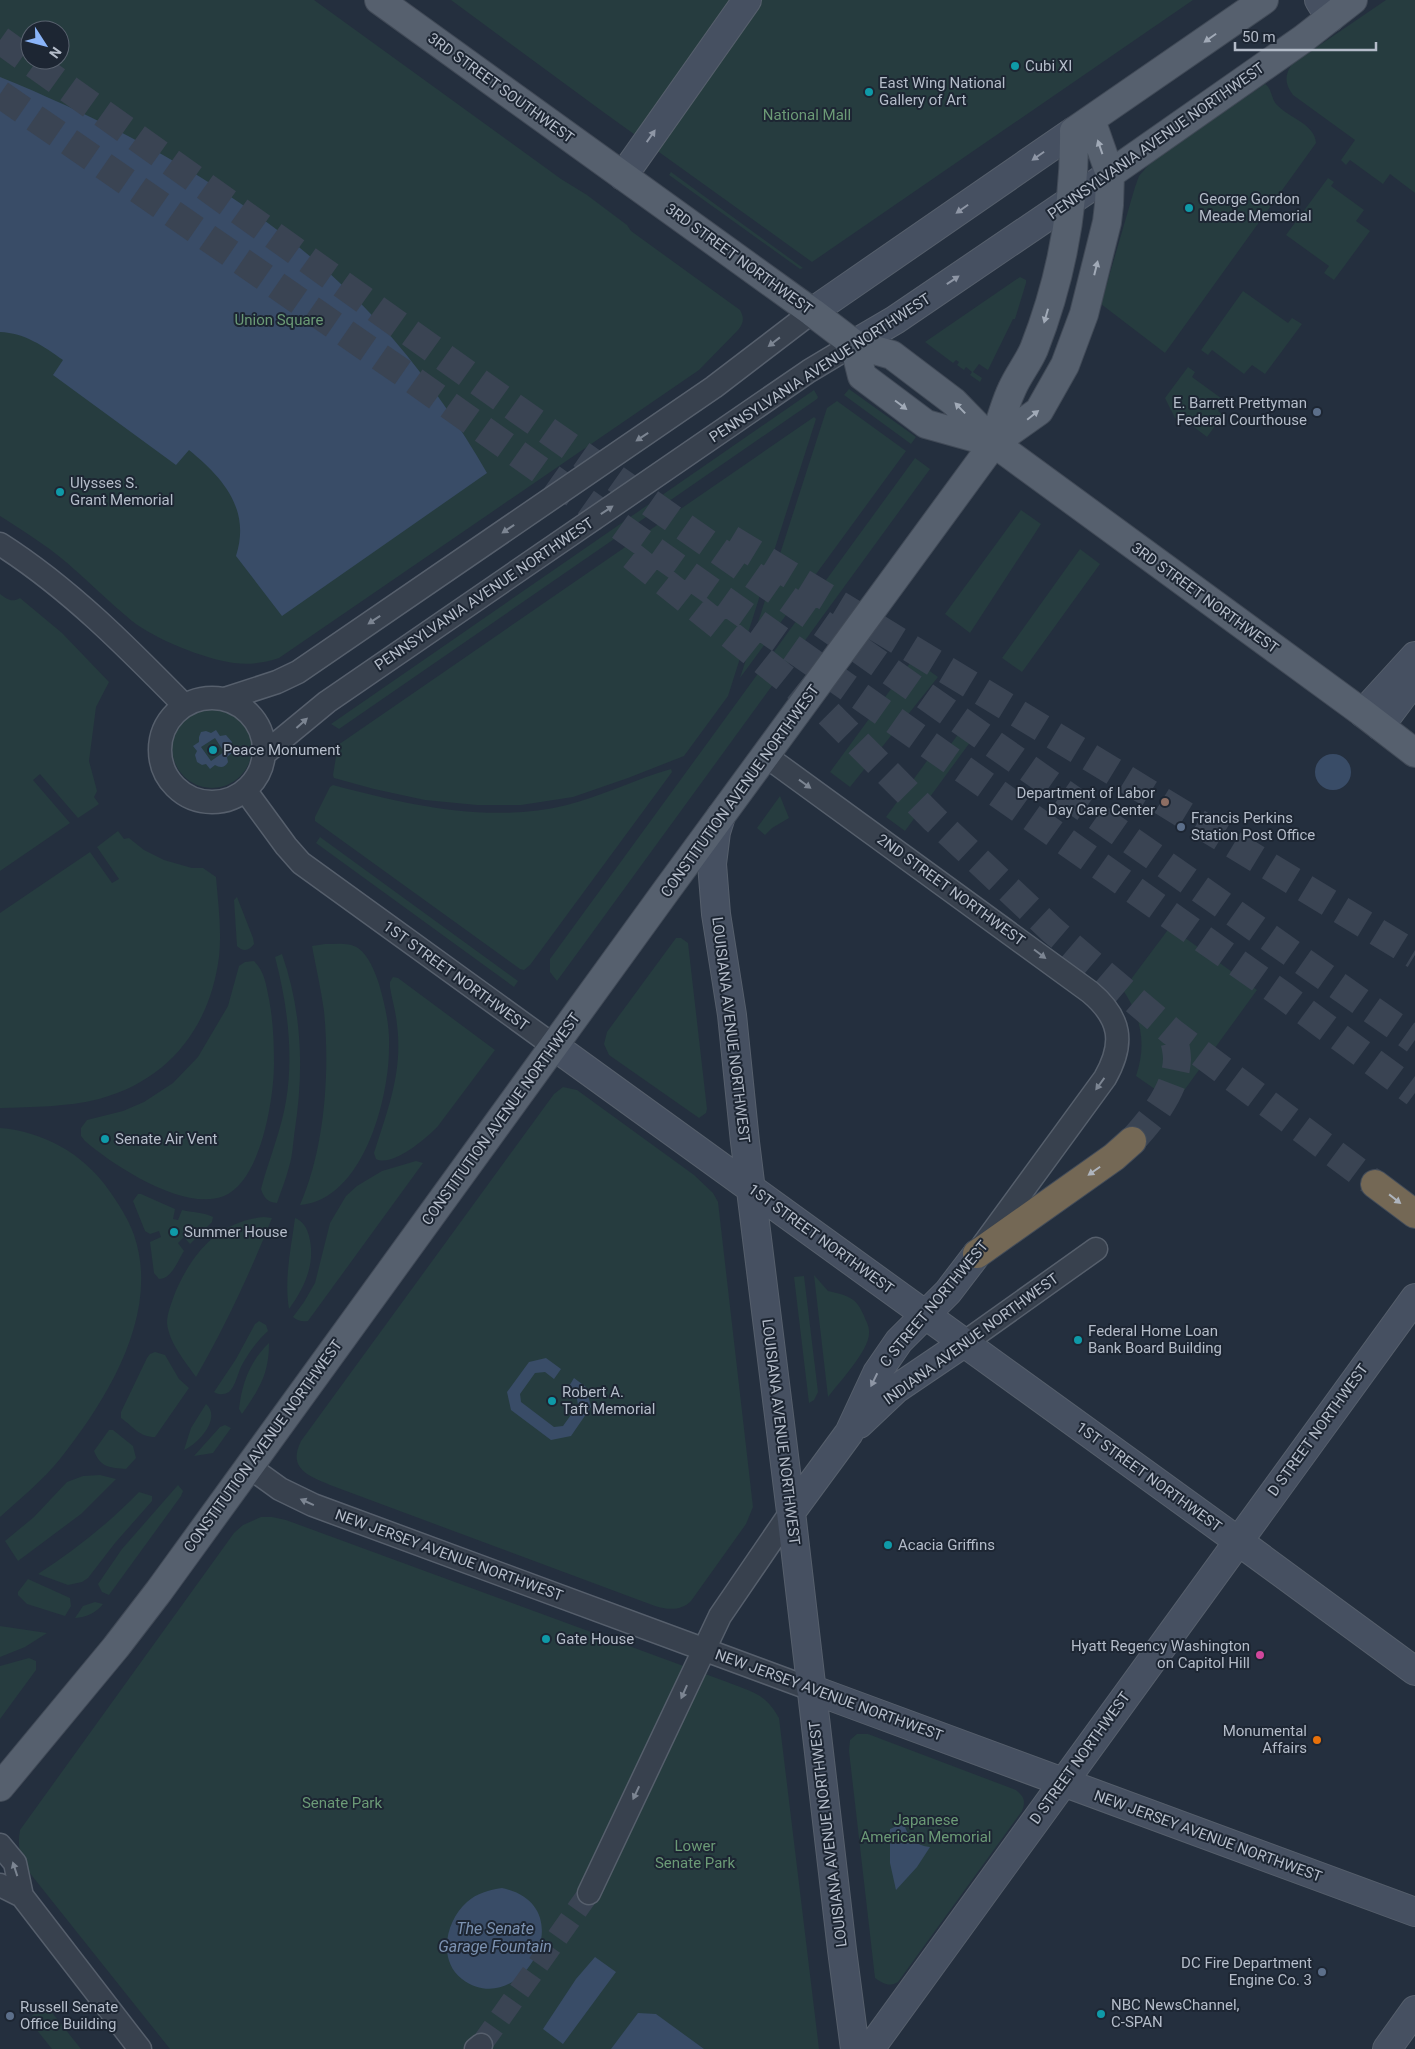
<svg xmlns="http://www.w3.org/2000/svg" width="1415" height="2049" viewBox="0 0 1415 2049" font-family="Roboto,sans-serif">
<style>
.green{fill:#263c3f;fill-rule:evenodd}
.water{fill:#394c67;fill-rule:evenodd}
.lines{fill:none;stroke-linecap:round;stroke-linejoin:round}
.street-tunnel{stroke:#3a4453;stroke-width:22;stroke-dasharray:22 11;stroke-linecap:butt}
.highway-tunnel{stroke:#3a4453;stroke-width:28;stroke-dasharray:28 14;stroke-linecap:butt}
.street-casing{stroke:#565f6c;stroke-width:25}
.secondary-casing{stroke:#565f6c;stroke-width:30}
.primary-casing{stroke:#414a57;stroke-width:30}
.highway-casing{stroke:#434c59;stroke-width:30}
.street{stroke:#38414e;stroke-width:22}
.secondary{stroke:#465061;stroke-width:28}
.primary{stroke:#56606e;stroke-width:28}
.highway{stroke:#746855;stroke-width:28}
.oneway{fill:#a1aab7}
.oneway2{fill:#8e96a5}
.oneway3{fill:#7c8592}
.oneway4{fill:#aeb4bd}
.culture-dot{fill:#0f9aa8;stroke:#1d2633;stroke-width:2}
.service-dot{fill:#5c6f8a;stroke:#1d2633;stroke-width:2}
.education-dot{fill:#8d6e63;stroke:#1d2633;stroke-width:2}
.hotel-dot{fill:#d1479c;stroke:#1d2633;stroke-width:2}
.food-dot{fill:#e8710a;stroke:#1d2633;stroke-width:2}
.labels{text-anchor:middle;stroke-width:4;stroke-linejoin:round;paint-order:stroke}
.poi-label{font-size:15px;fill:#b4bcc9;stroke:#1d2633;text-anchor:start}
.street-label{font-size:15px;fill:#b4bcc9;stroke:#1d2633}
.park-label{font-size:15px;fill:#6b9a76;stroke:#1d2633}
.water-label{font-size:16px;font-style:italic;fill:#7c92b1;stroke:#1d2633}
</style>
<rect width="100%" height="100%" fill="#242f3e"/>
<path class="green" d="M0,0h314l247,179 26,16 40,30 4,6 109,79c4,7 4,12 -1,19l-40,41 -420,288c-15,5 -30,7 -45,5 -30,-4 -79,-24 -102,-42 -23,-19 -44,-40 -66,-59 -20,-17 -44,-32 -66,-46zM30,30h30v30h-30z
M451,0h742l-381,262 -206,-148z
M1386,0h29v193l-25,-19 -7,10 -33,-24 -4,5 -5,-5 14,-20 -62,-45c-8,-11 -9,-19 -1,-31z
M1265,84c7,4 6,15 12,21 12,13 38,19 39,38l-151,210 -64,-49 34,-117 4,-11 13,-15z
M671,172l132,96 -3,1 -131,-94z
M1328,178l6,4 -3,4 33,24 -8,11 14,10 -36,49 -10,-7 5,-7 -43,-31z
M1020,277l6,3v3l-11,36h-2l-25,51 -9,-6 -6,8 9,6 -2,4 -10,-7 2,-3 -6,-5 -2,3 -7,-5 2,-3 -3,-2 -3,3 -28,-21z
M1243,291l45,32 4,-5 10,6 -37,50 -13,-9 -8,9 -32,-24 -4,5 -7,-5z
M1188,367l7,5 -3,5 33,24 -7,10 5,4 -16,22 -26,-20 -3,3 -3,-2 -10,-20z
M849,389l67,48 -5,7 -67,-49z
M814,390l4,7 -1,2 -478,330 -8,-5z
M837,401l69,50 -166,227 87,-270z
M814,417l2,2 -88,277 -44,60 -56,22 -55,19 -52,8h-44l-52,-5 -51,-11 -40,-11 -1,-3 5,-30z
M915,458l15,11 -373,512 -7,-9v-13z
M1021,510l20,14 -71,109 -25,-19z
M1080,549l20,15 -78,108 -20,-14z
M0,594c7,5 12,9 20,4l42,35 47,49 -13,25 -7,54 8,30 -3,6 5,7 -21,14 -38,-44 -7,6 37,43 -70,48z
M913,659l25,18 -88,110 -20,-15z
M172 748a40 40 0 1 1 80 0a40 40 0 1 1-80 0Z
M959,733l12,8 -66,90 -19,-14 57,-78 8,5z
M671,769l1,3 -142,193 -6,5 -4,-1 -205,-148v-4l15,-30 3,-2c75,20 156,39 234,20 35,-9 69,-26 104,-36z
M780,796l9,22 -17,10 -7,7 -8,-7z
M118,831l6,8 5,-1 15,12 20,10 28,8h11l13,9c2,26 6,53 3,80 -9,70 -50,123 -120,142 -32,8 -66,8 -99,9v-195l90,-61 22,31 7,-4 -22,-32z
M320,837l198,144 -4,6 -198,-144z
M237,897l16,41 1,6c-5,7 -11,8 -17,2l-3,-46z
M1170,927l87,63 -82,113 -39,-27c11,-32 5,-59 -13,-86z
M676,938h5l7,5 19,166 -1,4 -7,5 -90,-63 -5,-11 3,-12z
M325,944c11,0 24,-2 33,4 11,8 17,24 21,36 6,21 11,42 10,64 0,51 -26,152 -89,157 25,-57 30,-133 24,-194 -3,-22 -8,-43 -12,-65z
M282,954c20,58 22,115 13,175 -2,12 -2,26 -6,38 -3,12 -8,24 -12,36 -10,-1 -13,-5 -16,-14 8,-30 20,-58 25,-88 8,-47 1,-99 -11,-144z
M254,961c11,11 12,24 15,38 4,21 5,43 5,64 0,36 -13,118 -50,133 -40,16 -110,-30 -139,-55l-4,-5v-8l6,-8 36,-9 21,-9 29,-19 25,-26 30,-51 11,-40 6,-4z
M393,977l5,1 97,72 -57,76c-10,11 -46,42 -62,33l-2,-6c14,-44 29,-82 23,-128 -1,-13 -5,-25 -7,-38v-5z
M563,1087l14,3 117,85 19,18 5,9 35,305 -7,17 -55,77c-10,10 -23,9 -36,5l-325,-121c-21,-9 -43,-16 -29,-44l253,-347z
M0,1128c42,3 84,26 108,61 10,14 20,29 26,46 27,78 -27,165 -74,224 -17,21 -40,40 -60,58z
M416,1161l7,2 -115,158c-6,1 -10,0 -15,-4l11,-15 11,-19 15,-60 16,-27 11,-10 25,-15z
M138,1194h3l34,15 -2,10 5,1 4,-10c8,2 25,3 31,7l-1,5 -22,22 -6,-7 -6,6 6,8c-6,9 -12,28 -25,28l-5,-6 -4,-31 11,-5 -2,-6 -9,3 -5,-3 -12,-30z
M264,1217l8,1c-22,55 -46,107 -76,159 -11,-16 -27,-34 -29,-54 0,-10 5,-21 8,-30 17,-40 44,-72 89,-76z
M295,1218c8,3 12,10 14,18 7,27 -4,51 -20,73 -5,-31 2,-60 6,-91z
M814,1275l14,16c18,4 29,6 36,25 2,5 5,10 5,15 2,18 -30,51 -41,66z
M804,1276l14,116 -4,8 -5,3 -15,-126z
M259,1321l7,4 2,6c-10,9 -18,20 -25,32 -5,8 -7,23 -14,29 -6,3 -10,3 -15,0l22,-33 19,-35z
M269,1343c0,32 -10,46 -27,71l-3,-5c3,-26 11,-48 30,-66z
M155,1352l10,3 14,24 10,9 -34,49c-16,0 -21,-10 -34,-19v-6l26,-54 3,-4z
M206,1404c16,14 -8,40 -22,46l7,-22z
M225,1425l6,3 -18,25 -19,3 26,-29z
M109,1430h4l20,16 3,12 -10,11c-16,-1 -26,-2 -32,-18z
M100,1475l16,4 -35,35 -63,47 -13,-20 29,-24 33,-35 16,-6z
M178,1485l5,6 -2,5 -72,99 -7,-3 -4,-8 24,-35z
M139,1492l13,4v5l-37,42 -27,35 -6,4 -14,3 -30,-11c37,-24 70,-50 101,-82z
M261,1517h11l14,3 441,162c25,10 38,11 52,36l40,331h-649l-141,-177c-9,-14 -12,-26 -9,-42l214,-297 9,-8z
M28,1579l42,19 1,8 -6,10 -38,-12 -9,-9v-3z
M95,1602l8,2c-7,9 -16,13 -28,14l8,-12z
M0,1626l47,7 -22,14 -25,10z
M29,1658l7,3v9l-36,49v-53z
M857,1734h11l148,56c8,7 10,10 6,21l-124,171c-9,5 -14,2 -23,-4l-26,-227 1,-11z
M46,2004v1l35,44h-29l-24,-30z"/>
<path class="water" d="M0,77c145,59 291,141 394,263 35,41 66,86 93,133l-205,143 -46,-60c15,-47 -13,-78 -47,-106l-13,15 -123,-90 10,-15c-20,-14 -38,-27 -63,-28z
M216,730l4,6 6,-1 6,7 -3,6 3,5 -5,4 1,5c-3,6 -8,6 -13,3l-5,4 -4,-5 -4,1 -5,-3 -2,-7 2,-4 -4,-5 6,-4v-5l2,-5 5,-1 5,2zM215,738l9,14 -13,9 -10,-14z
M1315 772a18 18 0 1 1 36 0a18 18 0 1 1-36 0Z
M546,1358l15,11 -7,10 -9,-7 -10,1 -15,21 1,8 33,25 9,-1 15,-21 -2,-11 -8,-6 6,-10 12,9 5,20 -20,29 -20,4 -40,-30 -4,-18 22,-30z
M904,1823c3,14 12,23 26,24l-13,20 -21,23 -6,-27v-34z
M502,1888c84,18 18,135 -40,91 -25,-19 -16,-59 5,-77 10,-9 22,-12 35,-14z
M595,1957l21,15 -53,72 -20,-15 33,-50z
M638,2013l18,1 48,35h-93z"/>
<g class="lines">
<path class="street-tunnel" d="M481,2045l108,-152"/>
<path class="highway-tunnel" d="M0,40l518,370 897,630
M0,94l406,281 878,621 131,97
M731,539l684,416
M632,556l195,156 107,107 118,111 120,102 203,152
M1132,1141c20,-22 44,-51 45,-82 0,-9 -3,-19 -5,-27"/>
<g class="street-casing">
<path id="street" d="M0,544c69,44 127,103 184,161
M160 750a52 52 0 1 1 104 0a52 52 0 1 1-104 0Z
M225,699l52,-17 21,-10 416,-285 98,-75
M264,754l63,-52 482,-331 45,-27
M766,756l324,236c31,26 35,51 15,86l-122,167
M245,790l41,56 15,17 253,183
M964,1343l132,-94
M248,1466l32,23 33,16 498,184
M0,1845l15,18 7,33
M0,1885l22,11 118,153
M589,1893l131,-277 71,-104
M476,2049l5,-4"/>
</g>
<g class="secondary-casing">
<path id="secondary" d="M1319,0l11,18
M623,176l124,-176
M812,312l262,-181
M854,344l41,-24 215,-146
M1363,713l52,-57
M1380,726l24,-32 9,-22
M721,816l-5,16 -4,32 4,50 16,101 13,127 46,370 51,438 13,99
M554,1046l684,495 177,130
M859,1424l37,-35 68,-46
M791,1512l58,-79 28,-60 22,-32 49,-49 29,-38
M811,1689l604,223
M870,2049l545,-751
M1387,2049l28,-39"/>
</g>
<g class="primary-casing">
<path id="primary" d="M379,0l433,312 42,32 38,11 62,47 40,41 369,270 52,40
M1110,174l193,-135 50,-39
M854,344l8,32 64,48 68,19
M994,443l45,-32 26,-46 19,-51 23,-92 2,-17 1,-31 -19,-54
M0,1787l116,-140 43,-56 507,-700 328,-448c5,-18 10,-37 18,-54 6,-14 16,-26 22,-40 27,-69 41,-144 40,-218l190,-131"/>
</g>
<g class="highway-casing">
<path id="highway" d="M1375,1184l40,30
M977,1254l137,-97 18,-16"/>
</g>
<use href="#street" class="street"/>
<use href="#secondary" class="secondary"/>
<use href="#primary" class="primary"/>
<use href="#highway" class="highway"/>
</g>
<defs><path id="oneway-solid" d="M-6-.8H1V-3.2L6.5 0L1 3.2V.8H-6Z" transform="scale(1.25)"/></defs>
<g class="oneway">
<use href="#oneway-solid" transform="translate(1210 38) rotate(145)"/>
<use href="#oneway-solid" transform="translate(1100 147) rotate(-109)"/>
<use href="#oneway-solid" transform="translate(1096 268) rotate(-76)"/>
<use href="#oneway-solid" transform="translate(1046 316) rotate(106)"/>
<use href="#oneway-solid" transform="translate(901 405) rotate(37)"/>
<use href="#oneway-solid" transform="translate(960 408) rotate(-134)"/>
<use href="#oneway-solid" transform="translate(1033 415) rotate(-39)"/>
</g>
<g class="oneway2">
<use href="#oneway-solid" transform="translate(651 136) rotate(-55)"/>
<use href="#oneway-solid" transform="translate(1038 156) rotate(145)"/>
<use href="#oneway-solid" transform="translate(962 209) rotate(145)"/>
<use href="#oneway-solid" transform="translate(953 280) rotate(-34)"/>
<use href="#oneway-solid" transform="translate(874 1380) rotate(116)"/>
</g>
<g class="oneway3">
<use href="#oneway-solid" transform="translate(774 342) rotate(142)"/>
<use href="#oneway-solid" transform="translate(642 437) rotate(146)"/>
<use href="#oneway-solid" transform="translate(607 510) rotate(-34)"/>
<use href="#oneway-solid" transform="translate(508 529) rotate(146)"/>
<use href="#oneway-solid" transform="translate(374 620) rotate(146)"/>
<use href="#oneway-solid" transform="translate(302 723) rotate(-42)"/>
<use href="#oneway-solid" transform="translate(805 784) rotate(36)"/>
<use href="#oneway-solid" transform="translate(1040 954) rotate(37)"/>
<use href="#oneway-solid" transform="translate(1100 1084) rotate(126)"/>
<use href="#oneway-solid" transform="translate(307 1502) rotate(-156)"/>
<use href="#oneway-solid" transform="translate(684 1692) rotate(114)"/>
<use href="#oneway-solid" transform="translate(636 1793) rotate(115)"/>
<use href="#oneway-solid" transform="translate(15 1869) rotate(-108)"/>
</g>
<g class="oneway4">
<use href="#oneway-solid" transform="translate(1094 1171) rotate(145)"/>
<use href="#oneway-solid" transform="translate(1395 1199) rotate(38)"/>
</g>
<g class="culture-dot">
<circle cx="1015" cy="66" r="5"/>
<circle cx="869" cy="92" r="5"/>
<circle cx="1189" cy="208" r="5"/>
<circle cx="60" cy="492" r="5"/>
<circle cx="213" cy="750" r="5"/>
<circle cx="105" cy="1139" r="5"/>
<circle cx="174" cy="1232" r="5"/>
<circle cx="1078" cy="1340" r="5"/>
<circle cx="552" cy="1401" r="5"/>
<circle cx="888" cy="1545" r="5"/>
<circle cx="546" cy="1639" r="5"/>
<circle cx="1101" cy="2014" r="5"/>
</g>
<g class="service-dot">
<circle cx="1317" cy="412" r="5"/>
<circle cx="1181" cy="827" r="5"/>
<circle cx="1322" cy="1972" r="5"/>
<circle cx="10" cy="2016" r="5"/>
</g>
<circle class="education-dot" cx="1165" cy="802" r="5"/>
<circle class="hotel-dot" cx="1260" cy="1655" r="5"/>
<circle class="food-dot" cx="1317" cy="1740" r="5"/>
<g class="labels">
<g class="poi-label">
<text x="1025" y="71">Cubi XI</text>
<text x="879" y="88">East Wing National<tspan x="879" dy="17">Gallery of Art</tspan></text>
<text x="1199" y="204">George Gordon<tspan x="1199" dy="17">Meade Memorial</tspan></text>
<text x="1307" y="408" text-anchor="end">E. Barrett Prettyman<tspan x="1307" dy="17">Federal Courthouse</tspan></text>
<text x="70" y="488">Ulysses S.<tspan x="70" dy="17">Grant Memorial</tspan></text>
<text x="223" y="755">Peace Monument</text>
<text x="1155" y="798" text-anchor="end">Department of Labor<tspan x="1155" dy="17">Day Care Center</tspan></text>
<text x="1191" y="823">Francis Perkins<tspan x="1191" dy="17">Station Post Office</tspan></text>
<text x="115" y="1144">Senate Air Vent</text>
<text x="184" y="1237">Summer House</text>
<text x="1088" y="1336">Federal Home Loan<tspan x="1088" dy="17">Bank Board Building</tspan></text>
<text x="562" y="1397">Robert A.<tspan x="562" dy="17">Taft Memorial</tspan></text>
<text x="898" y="1550">Acacia Griffins</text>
<text x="556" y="1644">Gate House</text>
<text x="1250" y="1651" text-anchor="end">Hyatt Regency Washington<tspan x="1250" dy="17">on Capitol Hill</tspan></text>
<text x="1307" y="1736" text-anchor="end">Monumental<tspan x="1307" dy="17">Affairs</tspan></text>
<text x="1312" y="1968" text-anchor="end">DC Fire Department<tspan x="1312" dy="17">Engine Co. 3</tspan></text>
<text x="1111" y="2010">NBC NewsChannel,<tspan x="1111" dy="17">C-SPAN</tspan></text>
<text x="20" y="2012">Russell Senate<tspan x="20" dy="17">Office Building</tspan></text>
</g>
<g class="street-label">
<text transform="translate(501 88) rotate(36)" y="5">3RD STREET SOUTHWEST</text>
<text transform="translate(1156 141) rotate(-35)" y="5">PENNSYLVANIA AVENUE NORTHWEST</text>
<text transform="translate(739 259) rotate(36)" y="5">3RD STREET NORTHWEST</text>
<text transform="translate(820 368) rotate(-33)" y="5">PENNSYLVANIA AVENUE NORTHWEST</text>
<text transform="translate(484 594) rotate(-34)" y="5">PENNSYLVANIA AVENUE NORTHWEST</text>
<text transform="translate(1205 598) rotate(36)" y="5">3RD STREET NORTHWEST</text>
<text transform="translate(740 791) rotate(-54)" y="5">CONSTITUTION AVENUE NORTHWEST</text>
<text transform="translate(951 890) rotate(36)" y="5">2ND STREET NORTHWEST</text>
<text transform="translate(456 976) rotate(36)" y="5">1ST STREET NORTHWEST</text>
<text transform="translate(731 1030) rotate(83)" y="5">LOUISIANA AVENUE NORTHWEST</text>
<text transform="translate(501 1119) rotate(-54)" y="5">CONSTITUTION AVENUE NORTHWEST</text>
<text transform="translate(821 1239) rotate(36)" y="5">1ST STREET NORTHWEST</text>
<text transform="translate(934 1304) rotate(-50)" y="5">C STREET NORTHWEST</text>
<text transform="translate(971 1339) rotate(-36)" y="5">INDIANA AVENUE NORTHWEST</text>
<text transform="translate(1318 1430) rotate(-54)" y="5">D STREET NORTHWEST</text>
<text transform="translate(781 1432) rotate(83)" y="5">LOUISIANA AVENUE NORTHWEST</text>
<text transform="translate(263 1446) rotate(-54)" y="5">CONSTITUTION AVENUE NORTHWEST</text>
<text transform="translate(1149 1477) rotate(36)" y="5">1ST STREET NORTHWEST</text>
<text transform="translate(449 1555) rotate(20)" y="5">NEW JERSEY AVENUE NORTHWEST</text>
<text transform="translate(829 1695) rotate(20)" y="5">NEW JERSEY AVENUE NORTHWEST</text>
<text transform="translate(1080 1758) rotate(-54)" y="5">D STREET NORTHWEST</text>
<text transform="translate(828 1834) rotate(-97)" y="5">LOUISIANA AVENUE NORTHWEST</text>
<text transform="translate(1208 1836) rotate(20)" y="5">NEW JERSEY AVENUE NORTHWEST</text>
</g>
<g class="park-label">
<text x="807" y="120">National Mall</text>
<text x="279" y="325">Union Square</text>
<text x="342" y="1808">Senate Park</text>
<text x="926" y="1825">Japanese<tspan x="926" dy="17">American Memorial</tspan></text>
<text x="695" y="1851">Lower<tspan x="695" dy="17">Senate Park</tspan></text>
</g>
<g class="water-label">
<text x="495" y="1934">The Senate<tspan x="495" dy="18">Garage Fountain</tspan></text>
</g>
</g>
<g transform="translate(45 45) rotate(126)"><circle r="24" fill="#1d2633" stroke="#59626f"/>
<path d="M0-4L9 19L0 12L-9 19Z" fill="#8ab4f8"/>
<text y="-8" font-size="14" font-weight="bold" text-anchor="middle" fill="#b4bcc9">N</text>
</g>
<path d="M1235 42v8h141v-8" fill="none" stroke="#b4bcc9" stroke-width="2.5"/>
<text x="1242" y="42" font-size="15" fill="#b4bcc9" stroke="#1d2633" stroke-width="4" paint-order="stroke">50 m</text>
</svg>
